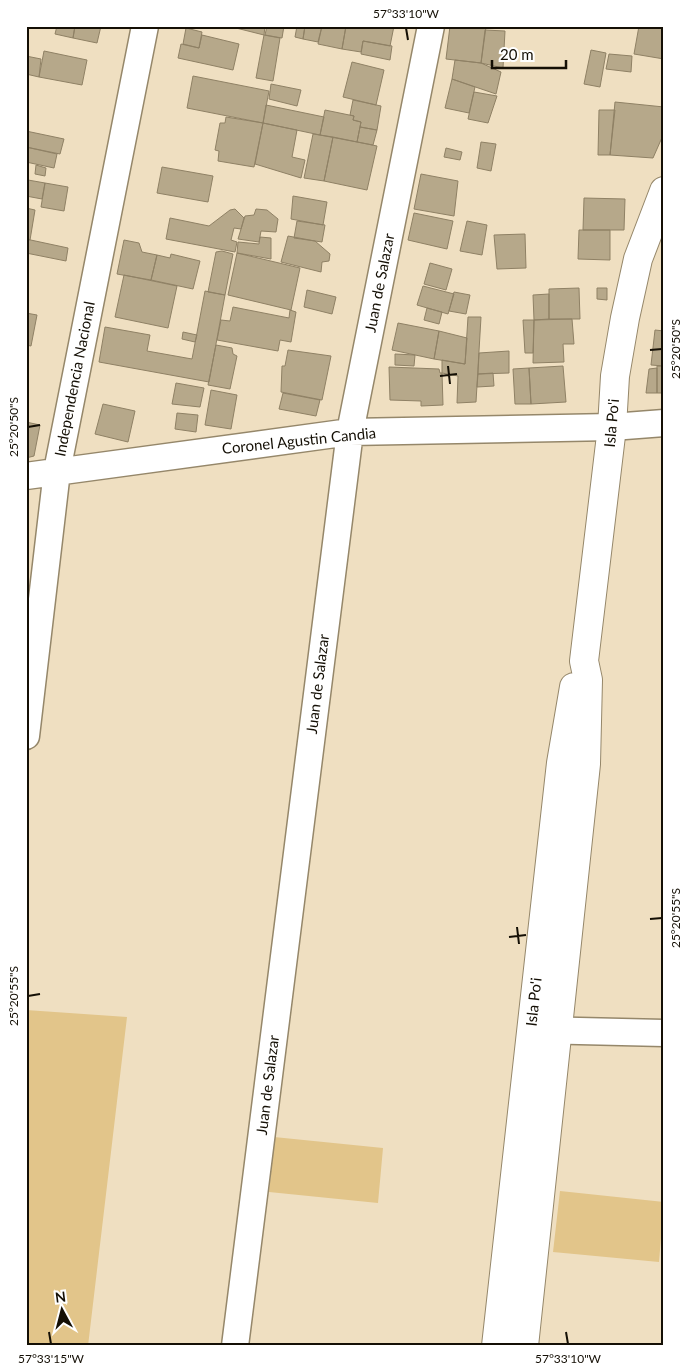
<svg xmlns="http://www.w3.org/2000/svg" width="690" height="1372" viewBox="0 0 690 1372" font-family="Lato,sans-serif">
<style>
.green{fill:#e2c58a}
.building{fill:#b6a88a;stroke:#8f8165}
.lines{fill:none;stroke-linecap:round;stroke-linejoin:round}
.minor-casing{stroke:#95876a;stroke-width:29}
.tertiary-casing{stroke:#95876a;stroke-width:30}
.minor{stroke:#fff;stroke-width:26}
.tertiary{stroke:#fff;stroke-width:28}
.ticks{fill:none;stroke:#140f05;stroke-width:2}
.labels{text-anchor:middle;stroke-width:4.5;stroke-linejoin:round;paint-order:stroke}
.street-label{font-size:15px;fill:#140f05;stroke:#fff}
.neatline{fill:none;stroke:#140f05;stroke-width:2}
.ticks-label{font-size:12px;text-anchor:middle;fill:#140f05}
</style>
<rect width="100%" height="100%" fill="#efdfc1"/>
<path class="green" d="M26,1010l101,7 -39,329h-62z
M274,1137l109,11 -5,55 -109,-11z
M560,1191l104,11 -5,60 -106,-10z"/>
<path class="building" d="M57,26h18l-2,12 -18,-4z
M75,26h26l-4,17 -24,-5z
M228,26h37l-1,9z
M267,26h17l-2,12 -17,-3z
M297,26h8l-2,13 -8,-2z
M305,26h17l-4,16 -15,-3z
M322,26h24l-4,23 -24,-5z
M346,26h48l-4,20 -27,-5 -2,11 -19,-3z
M450,26l36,1 -5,36 -35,-4z
M639,26l25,2v31l-30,-5z
M186,28l16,4 -3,16 -16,-4z
M485,30l20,1 -2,37 -22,-5z
M202,35l37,9 -6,26 -55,-12 3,-14 18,4z
M264,35l16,3 -7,43 -17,-3z
M363,41l29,5 -2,14 -29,-6z
M591,50l15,3 -6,34 -16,-3z
M44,51l43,9 -5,25 -43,-8z
M609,54l23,2 -1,16 -25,-3z
M26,56l15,3 -2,18 -13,-3z
M455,60l26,3 20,9 -5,22 -44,-15z
M352,62l32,8 -8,35 -33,-8z
M193,76l76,15 -6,32 -76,-15z
M452,79l23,8 -6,26 -24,-5z
M271,84l30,6 -4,16 -28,-7z
M474,92l23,4 -9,27 -20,-4z
M353,100l28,6 -4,24 -17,-3 1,-5 -8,-2 1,-4 -4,-1z
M615,102l49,5v26l-11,25 -43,-3z
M266,105l58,12 -4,18 -57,-12z
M325,110l29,6 -1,4 8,2 -4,20 -37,-7z
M599,110h16l-5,45h-12z
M226,117l37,6 -9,44 -36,-6 1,-10 -4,-1 5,-27h5z
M263,123l34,7 -5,27 13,3 -4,18 -46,-14z
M360,127l17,3 -4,15 -16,-3z
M26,131l38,8 -4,15 -34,-7z
M313,134l20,3 -9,44 -20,-3z
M333,137l44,9 -10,44 -43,-9z
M481,142l15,2 -5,27 -14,-3z
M26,147l31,7 -3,14 -28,-6z
M446,148l16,4 -2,8 -16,-3z
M36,165l10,3 -1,8 -10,-2z
M162,167l51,9 -5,26 -51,-9z
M421,174l37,7 -4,35 -40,-7z
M28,180l17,3 -3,16 -16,-3z
M45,183l23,4 -4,24 -23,-4z
M293,196l34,6 -4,23 -32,-6z
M584,198l41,1 -1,31h-41z
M26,208l9,2 -5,30 -4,-1z
M235,209l9,9 -3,11 -7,-1 -3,12 6,2 -2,10 -69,-13 4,-21 39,8 21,-16z
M256,209l11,1 11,9 -2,13 -15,-1 -2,11 -21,-3 7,-23 9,-1z
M414,213l39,8 -6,28 -39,-9z
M297,221l28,4 -3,17 -28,-4z
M467,221l20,4 -5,30 -22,-4z
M579,230h31v30l-32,-1z
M525,234l1,34 -29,1 -3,-34z
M288,236l27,5 15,13 -1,7 -7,1 -1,10 -40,-10z
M260,237l11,1v21l-34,-6 1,-11 21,2z
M26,239l42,9 -2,13 -40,-8z
M124,240l15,3 3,9 15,3 -6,25 -34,-6z
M222,251l11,3 -8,41 -17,-3 8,-40z
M237,253l63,15 -9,42 -63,-15z
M171,254l29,7 -7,28 -42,-9 6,-25 13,3z
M430,263l22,6 -6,21 -22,-6z
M124,275l53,11 -9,42 -53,-11z
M423,286l31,8 -6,20 -31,-9z
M579,288l1,31h-31v-30z
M597,288h10v12l-10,-1z
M307,290l29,7 -4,17 -28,-7z
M205,291l20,4 -16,87 -110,-20 6,-35 45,8 -3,16 45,8z
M454,292l16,3 -4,19 -17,-3z
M549,294v25l-15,1 -1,-25z
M233,307l56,11 1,-8 6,2 -5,30 -11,-2 -2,11 -61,-11 4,-20 9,1z
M427,308l15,4 -3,12 -15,-4z
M26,313l11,2 -6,31 -5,-1z
M468,317h13l-5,85 -19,1 1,-27 -16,-3v-13l23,4z
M572,319l2,25h-11l1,18 -31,1 1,-43z
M523,320h11l-1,33h-8z
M398,323l41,8 -5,28 -42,-9z
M655,330l9,1v35l-13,-1z
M439,331l28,7 -2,26 -31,-5z
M183,332l14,3 -2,7 -13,-3z
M216,345l16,3 1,6 4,2 -7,33 -22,-4z
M288,350l43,6 -9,44 -41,-8 1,-26h3z
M509,351v22l-31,1 1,-21z
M395,354l20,1 -1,11 -19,-1z
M563,366l3,36 -35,2 -2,-36z
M657,366h7v27h-7z
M389,367l50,2 1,4h2l1,32 -22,1v-5l-31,-1z
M529,368l2,36h-16l-2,-35z
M657,368v25h-11l3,-24z
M493,373l1,13 -17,1 1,-13z
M176,383l28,5 -4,19 -28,-3z
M211,390l26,5 -6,34 -26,-4z
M283,393l37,7 -4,16 -37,-7z
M103,404l32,7 -7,31 -33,-8z
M177,413l21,2 -2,17 -21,-3z
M26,422l14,3 -6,31 -8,2z"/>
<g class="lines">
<g class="minor-casing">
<path id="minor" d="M26,476l324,-44 262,-5 52,-4
M26,736l31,-265 88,-445
M537,1030l127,3
M235,1346l115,-914 81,-406"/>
</g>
<g class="tertiary-casing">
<path id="tertiary" d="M496,1346l65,-583 13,-76
M524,1346l62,-582 2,-84 -4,-19 28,-234 3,-51 10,-58 13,-59 26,-68"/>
</g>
<use href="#minor" class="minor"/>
<use href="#tertiary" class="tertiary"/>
</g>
<path class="ticks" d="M406,28l2,12M650,350l12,-1M448,366l2,18M440,376l17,-2M28,427l12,-2M650,919l12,-1M517,927l2,17M509,937l17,-2M28,996l12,-2M49,1332l2,12M566,1332l2,12"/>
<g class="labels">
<g class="street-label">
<text transform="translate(380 283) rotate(-79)" y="5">Juan de Salazar</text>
<text transform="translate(75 379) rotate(-79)" y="5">Independencia Nacional</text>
<text transform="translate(612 423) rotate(-85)" y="5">Isla Po'i</text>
<text transform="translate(299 441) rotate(-6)" y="5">Coronel Agustin Candia</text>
<text transform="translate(318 684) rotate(-83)" y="5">Juan de Salazar</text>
<text transform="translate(534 1002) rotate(-84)" y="5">Isla Po'i</text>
<text transform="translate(268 1085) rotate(-83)" y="5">Juan de Salazar</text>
</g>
</g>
<rect width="690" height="1372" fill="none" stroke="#ffffff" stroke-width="55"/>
<g transform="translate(62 1310) rotate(353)" stroke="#ffffff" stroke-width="4" paint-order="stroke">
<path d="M0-4L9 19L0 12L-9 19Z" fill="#140f05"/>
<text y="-8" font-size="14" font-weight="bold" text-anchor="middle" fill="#140f05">N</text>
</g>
<path d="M492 60v8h74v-8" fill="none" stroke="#140f05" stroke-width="2.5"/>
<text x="500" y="60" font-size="15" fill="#140f05" stroke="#ffffff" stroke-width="4" paint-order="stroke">20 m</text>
<rect x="28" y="28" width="634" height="1316" class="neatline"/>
<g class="ticks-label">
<text x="406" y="18">57°33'10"W</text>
<text transform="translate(676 349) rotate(-90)" y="4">25°20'50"S</text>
<text transform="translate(14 427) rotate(-90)" y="4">25°20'50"S</text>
<text transform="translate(676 918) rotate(-90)" y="4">25°20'55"S</text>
<text transform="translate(14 996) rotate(-90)" y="4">25°20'55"S</text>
<text x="51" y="1363">57°33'15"W</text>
<text x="568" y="1363">57°33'10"W</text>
</g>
</svg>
